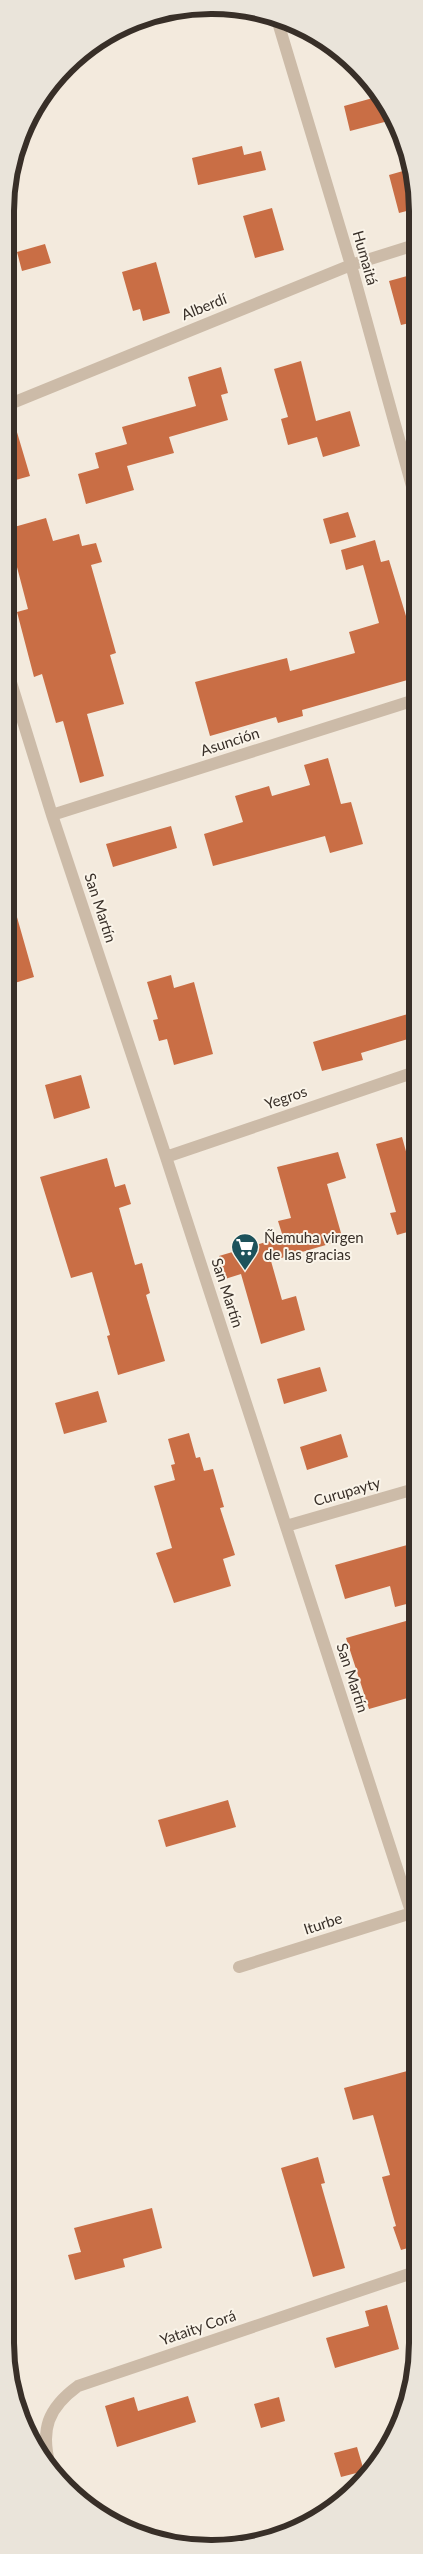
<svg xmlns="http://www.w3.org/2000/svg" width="423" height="2554" viewBox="0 0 423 2554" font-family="Lato,sans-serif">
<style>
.building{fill:#c96e45}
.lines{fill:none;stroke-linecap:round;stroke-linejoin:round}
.minor{stroke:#ccbba8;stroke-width:12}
.labels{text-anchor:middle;stroke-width:4;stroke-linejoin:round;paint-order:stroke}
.street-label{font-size:15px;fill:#382f28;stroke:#faf4e9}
.poi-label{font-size:15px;fill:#382f28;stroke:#faf4e9;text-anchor:start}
.rim{fill:none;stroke:#382f28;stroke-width:6}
</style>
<rect width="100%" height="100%" fill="#f3eadd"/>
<path class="building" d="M380,96l16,23 -46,12 -6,-25z
M242,146l2,9 17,-4 5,19 -68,15 -6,-27z
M410,169l8,29v10l-19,5 -10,-38z
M272,208l12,42 -29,8 -12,-42z
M45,244l6,19 -29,8 -5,-19z
M156,262l14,51 -27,8 -3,-12 -7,2 -11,-39z
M418,273v48l-17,4 -12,-44z
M301,361l15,60 34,-10 10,35 -37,11 -6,-20 -29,8 -7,-26 7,-2 -14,-48z
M221,367l7,26 -7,2 7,25 -59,17 5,16 -47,13 7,24 -48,14 -8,-30 21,-6 -4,-15 32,-9 -5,-17 74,-21 -8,-29z
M11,412l19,64 -25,7v-69z
M348,512l8,25 -26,7 -7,-25z
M46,518l7,23 26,-7 3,12 14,-3 6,19 -11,3 25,88 -6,2 14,49 -37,10 17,62 -24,7 -17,-62 -7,2 -14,-49 -8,3 -17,-65 11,-3 -21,-80z
M375,540l6,22 8,-2 17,56 2,-1 10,33v29l-116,33 1,6 -25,7 -2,-6 -66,19 -15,-54 92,-24 3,13 65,-18 -6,-21 30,-9 -16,-58 -17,5 -5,-20z
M328,758l13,46 10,-2 12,42 -33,9 -5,-17 -112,30 -9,-32 39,-12 -8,-26 34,-10 3,10 38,-11 -6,-20z
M171,826l6,22 -64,19 -7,-23z
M11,896l23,81 -29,9v-89z
M171,975l3,13 20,-6 19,72 -39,11 -7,-26 -8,2 -6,-21 5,-1 -11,-37z
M418,1011v25l-57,17 2,7 -41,11 -9,-29z
M81,1075l9,33 -36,11 -9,-34z
M402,1137l15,54 -7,2 8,25v11l-21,6 -7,-22 6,-1 -20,-68z
M338,1152l8,26 -19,6 16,56 -72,21 11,39 14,-4 9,34 -44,14 -20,-70 -16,5 -6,-23 64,-19 -5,-16 13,-3 -14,-51z
M107,1158l8,29 10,-3 6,20 -12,4 16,57 7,-2 8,30 -4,2 19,66 -47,14 -11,-39 3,-1 -18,-63 -21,6 -31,-101z
M320,1367l7,24 -43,13 -7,-25z
M98,1391l9,31 -43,12 -9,-31z
M189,1433l7,25 4,-1 4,14 9,-2 11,38 -4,1 15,47 -12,4 8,27 -57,17 -18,-50 16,-5 -18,-62 21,-6 -4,-15 4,-1 -7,-25z
M341,1434l7,23 -41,13 -7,-23z
M418,1542v59l-23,6 -5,-21 -45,13 -10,-34z
M406,1621l12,38v36l-49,14 -23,-71z
M228,1800l8,27 -70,20 -8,-27z
M411,2070l7,25v69l-7,2 7,24v55l-17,5 -8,-23 3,-1 -14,-49 8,-2 -17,-60 -20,5 -9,-32z
M318,2157l7,26 -4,1 24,84 -32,9 -32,-109z
M152,2208l10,40 -39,11 2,8 -50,13 -7,-25 13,-3 -7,-24z
M387,2305l12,44 -64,19 -9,-30 43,-12 -4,-15z
M188,2396l8,26 -79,25 -12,-41 29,-9 4,14z
M279,2397l6,24 -24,7 -7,-24z
M357,2447l7,24 -23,6 -7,-24z"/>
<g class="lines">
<path class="minor" d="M277,19l74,246 67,243
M5,406l346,-141 67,-21
M5,663l47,152 114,342 252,776
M52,815l366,-116
M166,1157l252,-86
M286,1526l132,-38
M239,1967l179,-56
M50,2466c-10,-37 -2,-58 28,-80l340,-115"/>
</g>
<defs>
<g id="supermarket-pin" transform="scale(1.4375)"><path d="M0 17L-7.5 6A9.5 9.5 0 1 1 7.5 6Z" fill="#1d525b" stroke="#faf4e9"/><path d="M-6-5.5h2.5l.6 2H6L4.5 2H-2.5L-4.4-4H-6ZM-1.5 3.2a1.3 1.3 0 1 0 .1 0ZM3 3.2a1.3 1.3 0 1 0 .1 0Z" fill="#fff"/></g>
</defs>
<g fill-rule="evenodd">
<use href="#supermarket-pin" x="245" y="1247"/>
</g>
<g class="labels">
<g class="street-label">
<text transform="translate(365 258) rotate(74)" y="5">Humaitá</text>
<text transform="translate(204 307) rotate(-22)" y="5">Alberdí</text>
<text transform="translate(230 742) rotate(-18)" y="5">Asunción</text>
<text transform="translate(100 908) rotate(72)" y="5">San Martín</text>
<text transform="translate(286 1098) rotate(-19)" y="5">Yegros</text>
<text transform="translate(227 1293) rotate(72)" y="5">San Martín</text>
<text transform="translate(347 1492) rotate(-16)" y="5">Curupayty</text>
<text transform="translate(352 1678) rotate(72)" y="5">San Martín</text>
<text transform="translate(323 1924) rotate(-18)" y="5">Iturbe</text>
<text transform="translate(198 2328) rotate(-19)" y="5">Yataity Corá</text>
</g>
<g class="poi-label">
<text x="264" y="1243">Ñemuha virgen<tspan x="264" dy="17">de las gracias</tspan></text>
</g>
</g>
<path d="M0 0H423V2554H0ZM211 14H212A197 197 0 0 1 409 211V2343A197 197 0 0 1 212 2540H211A197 197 0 0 1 14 2343V211A197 197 0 0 1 211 14Z" fill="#eae4da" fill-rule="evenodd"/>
<path class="rim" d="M211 14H212A197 197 0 0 1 409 211V2343A197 197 0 0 1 212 2540H211A197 197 0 0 1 14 2343V211A197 197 0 0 1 211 14Z"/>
</svg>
